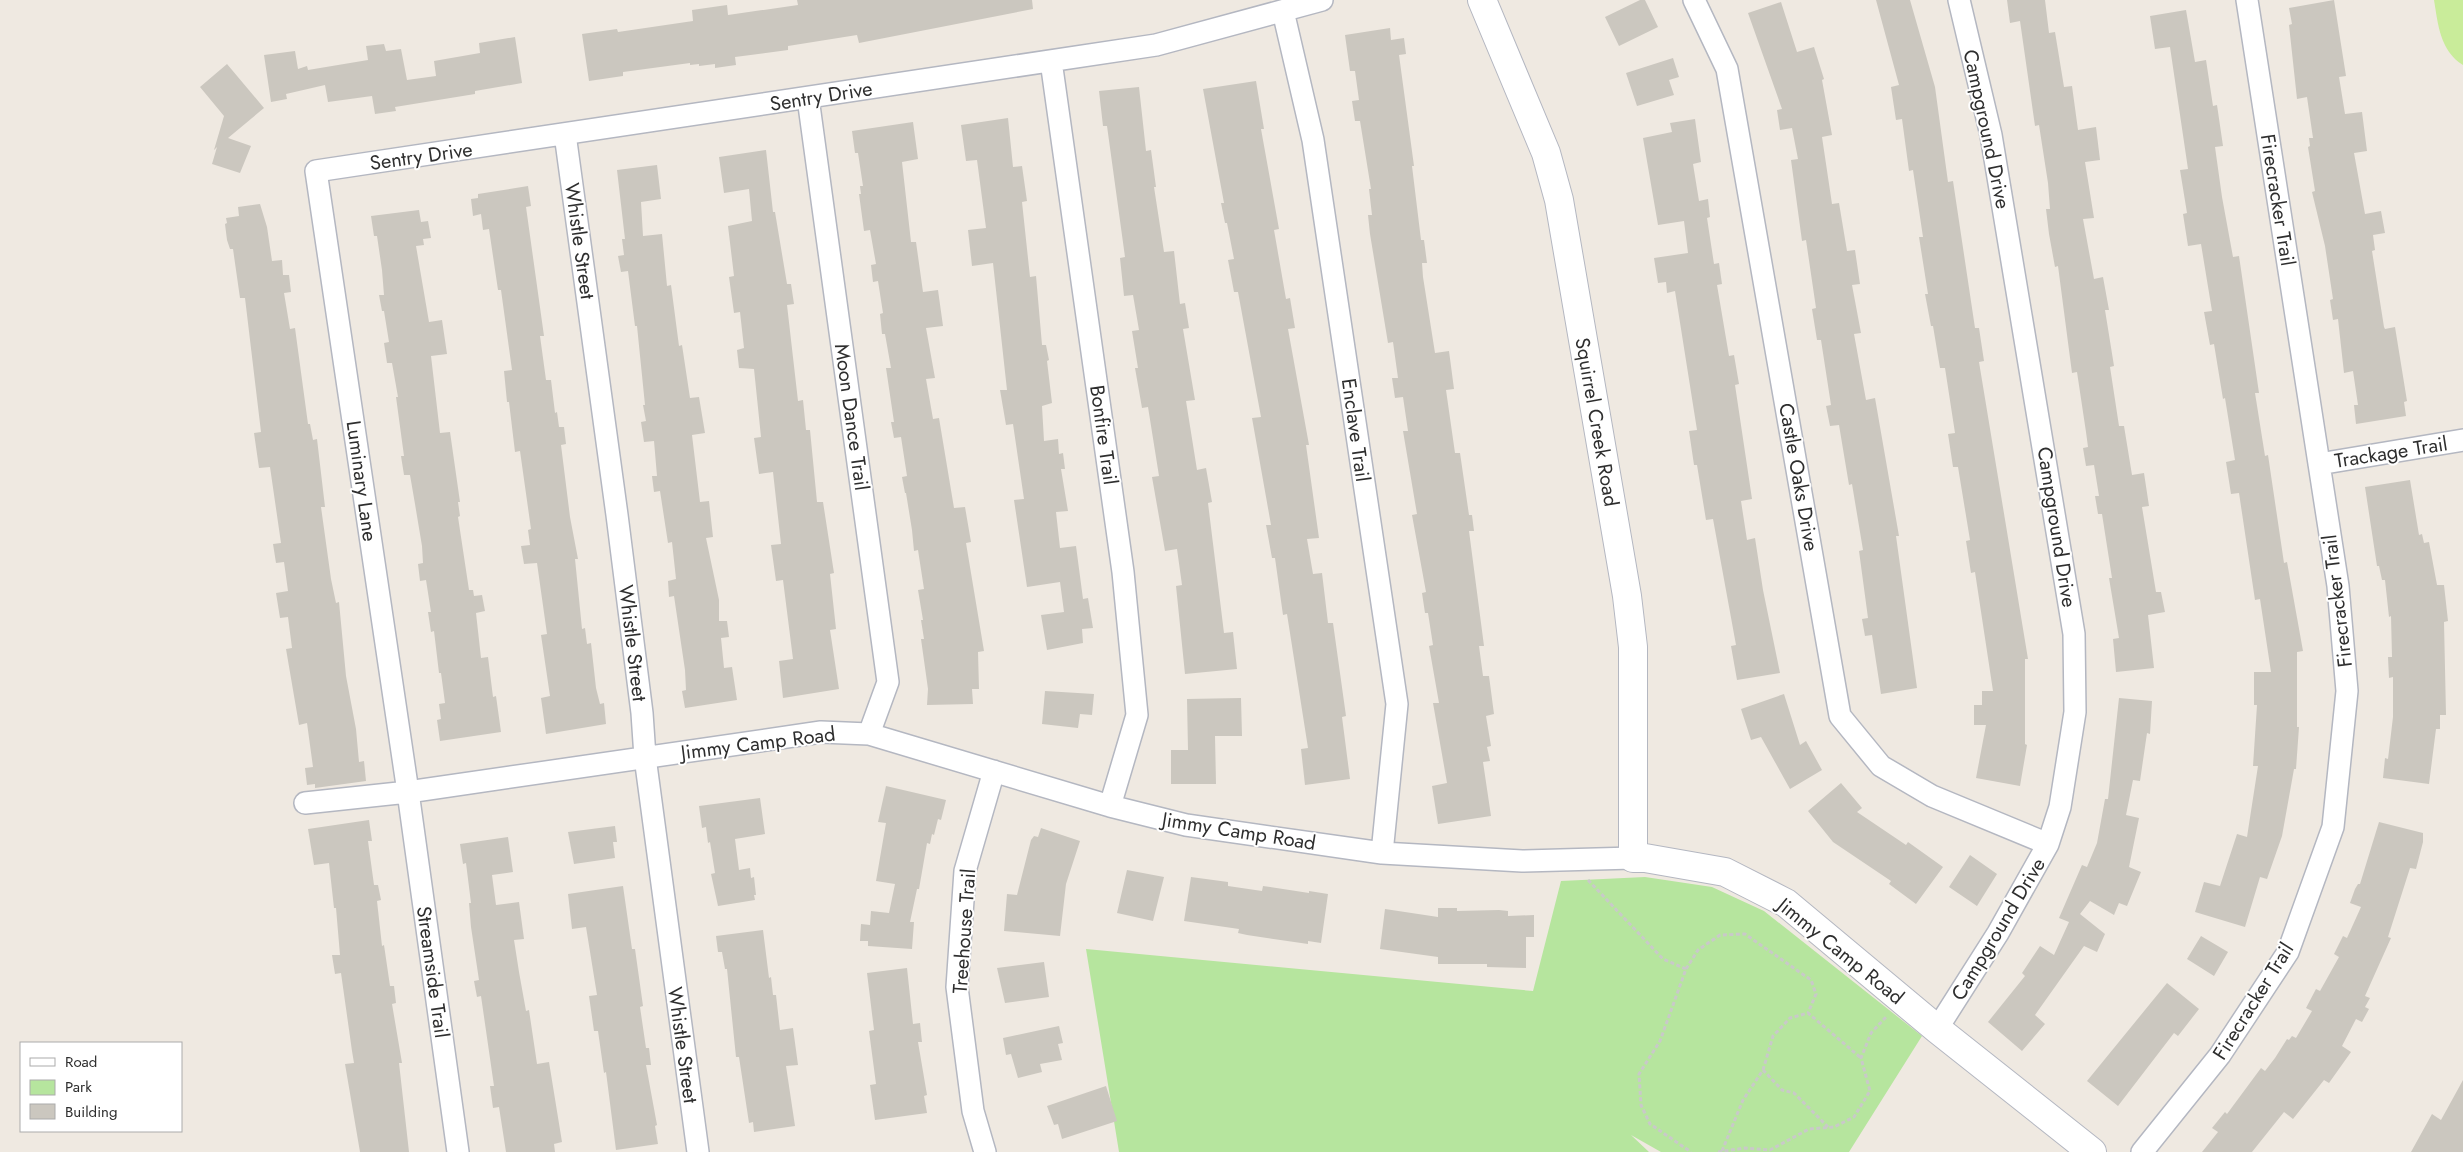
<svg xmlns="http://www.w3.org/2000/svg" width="2463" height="1152" viewBox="0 0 2463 1152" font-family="Jost,sans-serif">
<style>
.green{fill:#b6e59e}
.pitch{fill:#c9ec9a}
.building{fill:#cbc7bf}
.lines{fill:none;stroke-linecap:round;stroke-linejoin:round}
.street-casing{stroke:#b4b7c1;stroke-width:24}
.secondary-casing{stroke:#b4b7c1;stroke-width:30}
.path{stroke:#c9c9c9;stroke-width:3;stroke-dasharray:4 2.5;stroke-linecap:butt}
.street{stroke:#fff;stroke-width:21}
.secondary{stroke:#fff;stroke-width:28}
.labels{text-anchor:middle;stroke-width:4;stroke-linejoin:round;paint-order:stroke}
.street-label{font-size:20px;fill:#2e2e2e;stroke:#fff}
</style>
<rect width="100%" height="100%" fill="#efe9e1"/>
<path class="green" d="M1645,877l67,10 52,24 158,125 -73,116h-188l-30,-17 18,17h-530l-33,-203 447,42 28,-110z"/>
<path class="pitch" d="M2434,0h29v65c-23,-14 -25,-41 -29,-65z"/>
<path class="building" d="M797,0h235l1,9 -174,34 -2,-8 -69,11v4l-53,7 1,8 -21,3v-4l-16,2v-2l-9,1v-2l-67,9v4l-34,5 -7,-47 35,-5 1,3 75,-11 -1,-11 35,-5 1,10 70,-10z
M1640,0h5l13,27 -39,19 -14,-29z
M1876,0h34l25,87 13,95 5,-1 22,147h4l5,33 -5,1 49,297h-3v85l2,1 -7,41 -44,-8 10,-53h-12v-20h8v-14h11l-18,-119 -4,1 -5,-32 4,-1 -12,-73h-5l-5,-33 7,-1 -10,-65h-5l-7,-42h-2l-6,-32h3l-9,-57h4l-10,-67 -4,1 -7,-52 -6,1 -5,-33 8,-2z
M2007,0h38l4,33 6,-1 9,55 8,-1 6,44 18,-3 4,33 -15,2 9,56 -11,1 11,60 9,-2 6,33h-4l9,56 -4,1 9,59h5l8,49 12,-2 5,33 -7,1 14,85h5l4,20 -17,3 6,53 -38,4 -3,-33 6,-1 -10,-60h3l-10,-64h-4l-3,-18h4l-5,-31 -8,1 -3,-18 5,-1 -2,-15 -9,-60 -5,1 -14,-107 -3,1 -6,-33 -3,-25h4l-2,-26 -9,-58 -4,1 -15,-105 -10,2z
M2334,0l12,76 -7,1 6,37 17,-2 5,39 -13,2 11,61 16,-3 4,22 -12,2 2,15 -3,1 12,76 1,2 10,-2 12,74 -3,1 2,14 -50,8 -2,-19h4l-5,-34 -9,2 -6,-54 -5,1 -3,-20 3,-1 -8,-53 -13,-54 3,-1 -7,-44 2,-1 -1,-8h4l-6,-41 -10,2 -8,-74 3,-1 -3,-16z
M1781,2l16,50 17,-5 10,32 -2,1 10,55 -10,2 10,67 7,-1 8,48 8,-1 5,34 -8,1 9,48 -7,1 12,66 9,-2 24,138h-3l21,152 -36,6 -9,-59 -7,1 -3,-17 6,-1 -9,-67 4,-1 -11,-66 -3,1 -10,-60 -9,1 -4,-20 5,-1 -10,-65h-4l-5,-31 4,-1 -10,-68 -4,1 -11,-81 7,-1 -6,-31 -12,2 -3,-20 5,-1 -34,-96z
M2186,10l9,52 11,-2 7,46 4,-1 6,41 -8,1 7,50 11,60 6,-1 20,137h-4l10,63 3,-1 16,108 3,-1 16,89 -6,1v75h2l-3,42h-2l-12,67 -15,43 -7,-2 -15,50 -50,-15 9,-30 16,4 17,-52 10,3 11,-71h-5l4,-61h-3v-33h17l-11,-73 -5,1 -16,-107 -8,1 -5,-32 9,-2 -10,-62 -2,1 -9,-55 -4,1 -6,-33 8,-1 -11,-67 -13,2 -5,-32 4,-1 -7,-43 8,-1 -18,-122 -15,2 -5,-33z
M1390,28l1,12 13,-2 2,16 -7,1 15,111h-2l9,74h3l3,23h-5l1,14 12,76 14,-2 5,38 -8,1 9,63h5l9,62h3l2,16h-5l15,115h-5l4,30h6l5,38 -8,2 5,30 -4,1 3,14 -7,1 8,54 -53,8 -6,-38 15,-3 -14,-80h6l-10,-57 4,-1 -5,-32h-3l-3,-20 4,-1 -14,-77 5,-1 -14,-83h5l-5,-34 -8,1 -3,-20h6l-5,-36 -5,1 -18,-109 -2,-19h4l-3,-26h2l-11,-68h-5l-3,-20 7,-1 -4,-29h-5l-5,-36z
M515,37l7,46 -47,8v3l-80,13 1,4 -21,3 -3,-18 -44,6 -3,-17 -39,9 1,5 -16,3 -7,-47 31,-4 3,18 9,-3 1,4 60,-10 -2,-14 18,-2 2,7 15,-2 6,31 29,-4 -2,-15 46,-8 -1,-10z
M1673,58l6,19 -10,3 5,15 -37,11 -11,-33z
M227,64l37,44 -36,30 23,8 -11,27 -28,-9 5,-17 -3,3 10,-34 -24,-29z
M1256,81l8,48h-3l18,100 -5,1 12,69 4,-1 5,30 -7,1 21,116h-3l13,93 -12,1 6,35 9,-1 6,50h5l13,93 -4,1 8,62 -45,6 -4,-36 7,-1 -21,-134 -4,1 -8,-57h-3l-6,-33h5l-19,-107 9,-1 -23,-125h-4l-6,-32 6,-1 -7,-36h-2l-4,-20h3l-21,-114z
M1139,87l7,64 5,-1 5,37h-2l10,65 10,-1 6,53 5,-1 4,25 -6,1 12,71 -9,1 11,69 9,-2 6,34 -4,1 16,130 9,-1 4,37 -52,5 -9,-88 6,-1 -5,-36 -12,2 -7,-40 -6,-34 7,-1 -11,-69 -6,1 -7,-40h3l-6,-37 7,-1 -6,-35 -9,1 -4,-38 5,-1 -18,-131h-4l-4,-35z
M1008,118l5,49 9,-1 5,35 -5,1 8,75 6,-1 6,69h4l3,15 -2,1 5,42 -10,3 2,35 14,-2 1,15 4,-1 2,16h-4l7,42 -12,1 4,36 16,-2 7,53 5,-1 5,30 -11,1 1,14 -36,7 -6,-35 23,-3 -4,-30 -33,5 -13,-87 10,-1 -11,-75 -7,1 -6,-35h7l-14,-127 -21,3 -4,-36 18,-2 -9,-68 -11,1 -5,-36z
M1695,119l6,43 -8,2 6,37 9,-2 2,18 -3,1 7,46 5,-1 3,21 -5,1 12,71 5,-1 5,29 -4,1 17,114 -11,2 6,39 8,-2 8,52 17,83 -43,7 -6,-34 5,-1 -23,-126 -7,1 -9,-55h-3l-5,-34 8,-1 -22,-139 -8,2 -1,-11 -8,1 -4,-25 34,-5 -4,-32 -26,4 -15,-87 29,-6 -2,-9z
M913,122l5,37 -16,3 9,80h5l7,50 15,-2 5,36 -17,2 9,50 -9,1 7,40 6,-1 15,90 11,-1 6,35 -5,1 18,108 -6,1 1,37h-7l1,15 -46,1 1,-16 -7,-50h3l-3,-19h2l-5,-30 6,-1 -6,-39 -4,1 -2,-21 -6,-37h-1l-3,-16 5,-1 -6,-39 -7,1 -3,-16h3l-8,-54h5l-6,-34h-3l-2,-20 3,-1 -5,-32 -5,1 -2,-17 5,-1 -6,-34 -6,1 -5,-37h2l-1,-8h3l-5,-33h-3l-3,-22z
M766,150l7,62h2l12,72h4l3,20 -7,1 11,96 5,-1 3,30h4l7,72h6l11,71 -4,1 6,55 -6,1 9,59 -56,9 -4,-37 14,-2 -10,-79 -7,1 -5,-36 10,-1 -8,-72 -14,2 -5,-36 7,-1 -7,-68 -15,-1 -2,-18 7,-2 -4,-36 -6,1 -5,-36 5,-1 -6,-50 24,-5 -3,-32 -25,4 -5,-36z
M657,165l4,34 -20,3 2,34 19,-2 5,52 4,-1 8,61 3,-1 8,53 9,-1 6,36 -13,2 8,67 9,-1 4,36 -7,1 13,62v21h8l2,16 -8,1 3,30 8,-1 5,33 -52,8 -3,-17 4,-1 -1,-20 -11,-74 -5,1 -1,-16 8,-2 -4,-37 -4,1 -8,-52 -6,1 -2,-16h5l-3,-35 -10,1 -3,-20 5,-1 -3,-16h2l-8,-79h-2l-7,-55 -7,1 -3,-16 6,-1 -2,-16h3l-8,-69z
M528,186l3,20 -5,1 18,129h-4l6,44h5l4,33 2,-1 2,15h5l2,17 -5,1 9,72 8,42h-3l7,70 3,-1 2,16 4,-1 5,45 4,16 4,-1 2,21 -60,10 -5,-36 9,-2 -9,-61 6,-1 -10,-71 -13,1 -3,-18 9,-1 -2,-15 3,-1 -11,-78 -5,1 -6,-50h-2l-3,-31 8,-1 -11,-80h-3l-9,-61 -6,1 -2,-16 -8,2 -2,-17 7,-1v-4z
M260,204l7,23 5,34 10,-1 1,15h6l2,17 -7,1 6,36 5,-1 13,96h2l3,16 4,-1 8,68h-4l10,72 5,24 3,-1 7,74 10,53 3,33 5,-1 2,20 -51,7v-4l-8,1 -2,-17 8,-1 -6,-44 -8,2 -13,-76 6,-1 -4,-31 -8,1 -4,-25 12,-2 -4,-29 -8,1 -3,-19 8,-1 -11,-76 -11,1 -5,-35 7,-1 -16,-134h-5l-7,-49h-3l-3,-9 -2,-16 2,-1 -1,-5 13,-2 -1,-9z
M419,210l2,12 7,-1 3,17 -8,1 1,6 -8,1 13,76 13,-2 5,34 -16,2 9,77 10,-1 10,70h-2l2,14 -2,1 11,73h4l1,6 8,-1 3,16 -9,2 5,45 7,-1 5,40 3,-1 5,36 -61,9 -3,-21 4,-1 -2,-15 6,-1 -4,-30h-2l-5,-42 -3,1 -3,-20h3l-5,-32 -6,1 -2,-17 5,-1 -1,-17 -7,-42 -5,-29h-6l-3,-19h3l-8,-59h2l-6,-34h-5l-3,-20 5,-1 -5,-31h-2l-3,-16h5l-2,-25 -5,-34h-3l-3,-20z
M2410,480l9,55 3,-1 2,9 5,-1 8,43h7l4,36 -4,1 2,93h-6v14h-4l-7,55 -46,-6 2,-20 3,1 5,-42v-40l-4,1 -1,-21h4l-1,-41 -2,1 -4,-37h-3l-3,-14h-2l-12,-79z
M1045,691l49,3 -2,21 -12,-1 -2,14 -36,-4z
M1784,694l16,51 6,-4 16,29 -32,19 -29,-52 -10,3 -10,-31z
M1241,698l1,38h-27l1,48h-45v-34h17l-1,-51z
M2119,698l33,3 -2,33 -3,-1 -7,48 -7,-1 -7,35 13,3 -10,49 12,5 -14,34 -8,-3 -5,12 -24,-14 -10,13 25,20 -8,18 -13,-6 -49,69 10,9 -23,27 -34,-29 37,-46 -3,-3 18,-27 14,9 15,-33 -10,-4 23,-53 5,2 10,-24 8,-44h3z
M1841,783l21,25 -5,4 49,33 2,-3 35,25 -27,37 -27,-20 2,-3 -58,-39 -25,-31z
M886,786l60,14 -5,20 -3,-1 -4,16 -2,-1 -2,10 -3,-1 -8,46h-2l-7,33h4l-2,27 -44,-3v-5h-8l1,-17 9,1 1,-14 18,2 6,-29 -19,-3 10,-58 -8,-1z
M760,798l5,36 -30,5 4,31 11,-2 1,10 3,-1 2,18h-2l1,5 -37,6 -7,-32 4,-1 -5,-31 -2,1 -2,-16 -4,1 -3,-22z
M369,820l3,21h-4l6,44h4l3,15 -4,1 5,45 2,-1 6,41h4l2,17 -4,1 10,59h-3l10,89h-49l-15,-88 9,-1 -2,-12 -11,-78 -6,1 -3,-19h8l-4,-47h-2l-5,-45 -15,2 -6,-36z
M2379,822l44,11v9l-7,27 -6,-1 -22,69 3,1 -26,58 5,2 -5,9 4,2 -7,13 -6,-3 -14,27 9,6 -22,31 -5,-3 -31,39 -9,-7 -32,40h-50l16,-20 -6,-4 13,-16 2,2 34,-46 4,3 10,-13 12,-19 2,1 3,-4 4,2 16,-27 -6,-3 10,-19 4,2 19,-34 -5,-3 9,-18 4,2 14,-31 -11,-4 5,-14 3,-5h2z
M615,826l2,16h-4l2,16 -41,6 -6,-32z
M1041,828l39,13 -14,43 -6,52 -56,-5 3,-37 10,1 14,-55 3,-4 4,1z
M508,837l5,35 -21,3 4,30 23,-3 5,37 -10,1 5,32 7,39 3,-1 8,54 12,-2 13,80 -8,2 1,8h-49l-7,-45 -6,1 -3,-22h4l-13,-90 -4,1 -3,-16 5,-1 -8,-53 -2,-24h2l-5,-40 -3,1 -3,-20z
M1970,855l27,19 -20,32 -28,-19z
M1127,870l37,7 -11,44 -36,-8z
M1191,877l37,5v4l34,5 1,-5 46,7v-2l19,3 -7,49 -13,-2v3l-61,-9 -9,-2 1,-4 -55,-8z
M623,886l9,63h3l8,57 -3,1 6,41h3l2,17h-5l11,60 -2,1 3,18 -42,6 -10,-78 -2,1 -6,-42h-4l-5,-35 8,-1 -11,-68 -14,2 -4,-35z
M1438,908h19v3l42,-1 9,1v5l26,-1v22h-8v31l-39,-1v-3h-49v-7l-58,-8 5,-40 53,8z
M763,930l6,48 2,-1 2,18h3l4,35 13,-2 5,37 -12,1 9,60 -41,6 -1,-10 -4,1 -10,-66h-3l-9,-88h-2l-3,-17h-4l-2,-16z
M2201,936l27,16 -14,24 -27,-17z
M1044,962l5,35 -44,6 -8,-35z
M907,968l6,56 7,-1 2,19h-4l9,53 -3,1 3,17 -52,7 -5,-35 6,-1 -7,-53 5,-1 -7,-57z
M2167,983l32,26 -21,27 -4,-3 -56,73 -31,-25z
M1059,1026l4,17 -5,1 4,16 -22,4 2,8 -24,6 -7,-24 -5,1 -3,-17z
M2463,1080v72h-52l21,-38 9,6z
M1106,1086l11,35 -55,18 -4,-15 -4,1 -7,-19z"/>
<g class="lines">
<g class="street-casing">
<path id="street" d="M1694,0l33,69 113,647 41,50 51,30 116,48
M1283,11l30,129 84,564 -15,149
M1051,61l72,511 14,143 -27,91
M808,98l80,584 -19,52
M565,134l52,381 25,198 3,44 53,395
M2319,464l144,-24
M305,803l103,-11 413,-60 48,2 241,72 76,19 196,28 140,8 111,-3
M1937,1029l61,-96 50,-89 12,-37 15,-95 -1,-78 -83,-499 -32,-135
M458,1152l-50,-360 -92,-621 840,-126 166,-45
M985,1152l-12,-41 -16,-124 8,-116 29,-100
M2142,1152l78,-97 68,-103 45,-125 14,-136 -9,-105 -91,-586"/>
</g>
<g class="secondary-casing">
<path id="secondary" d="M1482,0l64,153 13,47 68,396 6,51v211h12l80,14 61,31 151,126 155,123"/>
</g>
<path class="path" d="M1588,880l75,79 23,10 -26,72 -21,33 2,31 9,19 41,28
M1686,969l12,-19 22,-15 25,-1 66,46 5,14 -8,19
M1763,1070l10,-34 17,-18 18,-5 53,45
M1722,1151l21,-51 20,-30 19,20 12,3 34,34
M1718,1152l27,-4 25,2 39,-21 25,-2 20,-10 16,-26 -9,-33 10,-25 16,-17"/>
<use href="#street" class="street"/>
<use href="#secondary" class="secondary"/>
</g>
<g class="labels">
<g class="street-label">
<text transform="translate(821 96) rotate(-9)" y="7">Sentry Drive</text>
<text transform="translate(1987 129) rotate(78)" y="7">Campground Drive</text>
<text transform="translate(421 156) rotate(-8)" y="7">Sentry Drive</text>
<text transform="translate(2278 200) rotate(81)" y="7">Firecracker Trail</text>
<text transform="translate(580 241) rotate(82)" y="7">Whistle Street</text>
<text transform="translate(852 417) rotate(82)" y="7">Moon Dance Trail</text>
<text transform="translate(1597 422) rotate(80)" y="7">Squirrel Creek Road</text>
<text transform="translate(1356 430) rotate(82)" y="7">Enclave Trail</text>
<text transform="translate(1104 435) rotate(82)" y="7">Bonfire Trail</text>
<text transform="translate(2391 452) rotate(-9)" y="7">Trackage Trail</text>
<text transform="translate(1799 477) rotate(80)" y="7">Castle Oaks Drive</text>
<text transform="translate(362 481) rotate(82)" y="7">Luminary Lane</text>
<text transform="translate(2057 527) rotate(81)" y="7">Campground Drive</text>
<text transform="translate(2337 601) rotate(-97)" y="7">Firecracker Trail</text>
<text transform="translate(633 643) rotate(83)" y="7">Whistle Street</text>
<text transform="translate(758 743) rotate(-7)" y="7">Jimmy Camp Road</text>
<text transform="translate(1239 831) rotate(9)" y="7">Jimmy Camp Road</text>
<text transform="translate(1998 929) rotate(-59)" y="7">Campground Drive</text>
<text transform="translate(964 931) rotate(-86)" y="7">Treehouse Trail</text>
<text transform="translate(1841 951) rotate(39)" y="7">Jimmy Camp Road</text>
<text transform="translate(433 972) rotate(82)" y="7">Streamside Trail</text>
<text transform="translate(2253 1001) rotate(-58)" y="7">Firecracker Trail</text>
<text transform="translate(683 1045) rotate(82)" y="7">Whistle Street</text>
</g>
</g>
<rect x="20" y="1042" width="162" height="90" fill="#ffffff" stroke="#ababab"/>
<rect x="30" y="1058" width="25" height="8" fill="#ffffff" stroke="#ababab"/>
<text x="65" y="1067" font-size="15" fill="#2e2e2e">Road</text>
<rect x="30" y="1080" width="25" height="15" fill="#b6e59e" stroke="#ababab"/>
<text x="65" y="1092" font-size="15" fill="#2e2e2e">Park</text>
<rect x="30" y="1104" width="25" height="15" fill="#cbc7bf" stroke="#ababab"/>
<text x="65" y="1117" font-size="15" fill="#2e2e2e">Building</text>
</svg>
